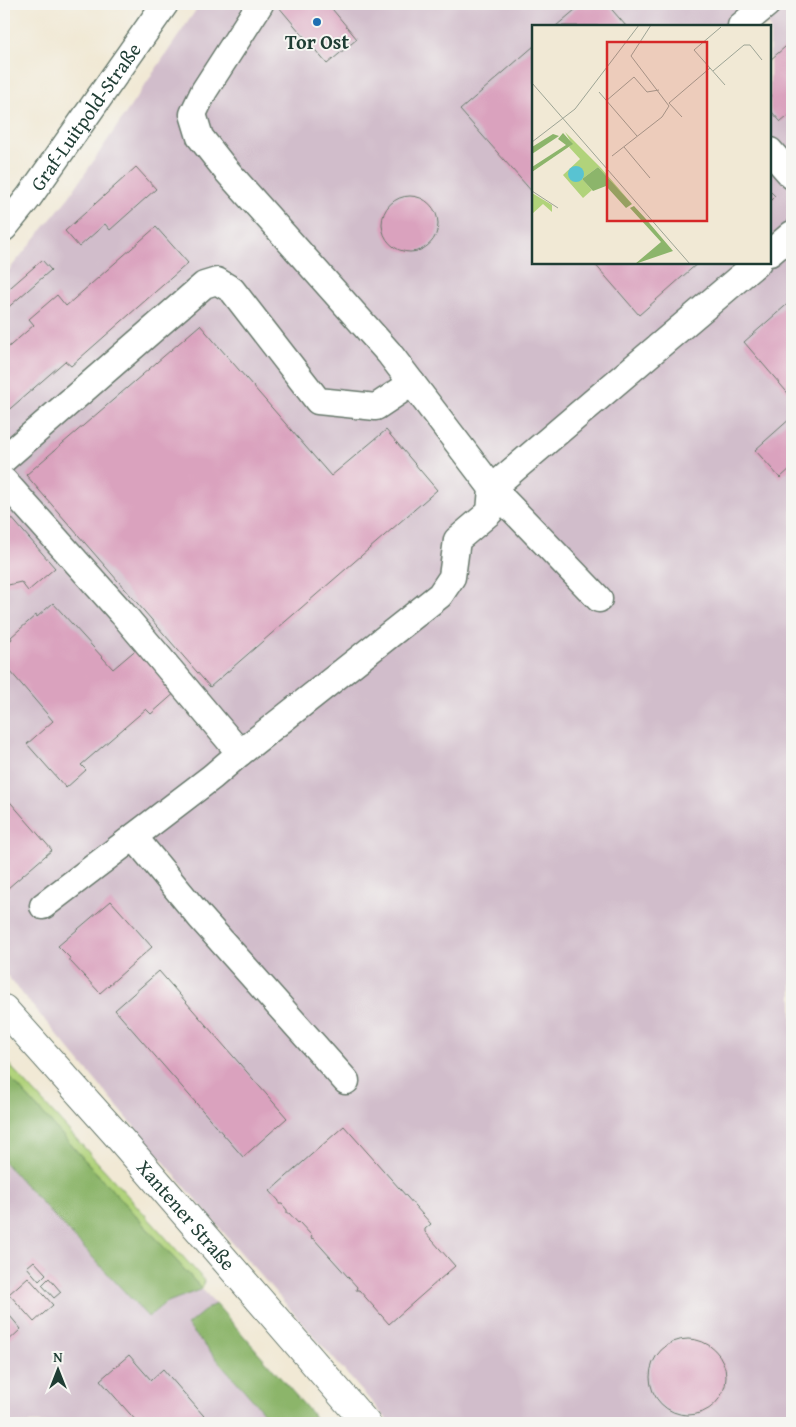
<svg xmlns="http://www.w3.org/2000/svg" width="796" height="1427" viewBox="0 0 796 1427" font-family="'Gentium Book Plus',serif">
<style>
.industrial{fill:#d1bdcb;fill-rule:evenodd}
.green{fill:#b1d37b;stroke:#688858}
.forest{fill:#8cb56b;stroke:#567950}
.building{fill:#daa2be}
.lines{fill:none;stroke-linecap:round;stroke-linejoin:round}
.minor-casing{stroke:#68796c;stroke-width:29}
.major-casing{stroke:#68796c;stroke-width:30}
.minor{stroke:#fff;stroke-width:26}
.major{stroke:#fff;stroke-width:28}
.poi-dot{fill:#1f6fb2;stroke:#f6f6f2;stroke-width:2}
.labels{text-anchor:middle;stroke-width:4;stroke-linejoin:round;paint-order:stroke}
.poi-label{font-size:20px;font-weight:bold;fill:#1f3d34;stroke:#f6f6f2}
.street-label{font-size:20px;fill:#1f3d34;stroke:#f6f6f2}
.inset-road{fill:none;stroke:#9da495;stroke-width:1}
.view{fill:#d62828;fill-opacity:0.15;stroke:#d62828;stroke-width:2.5}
.inset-edge{fill:none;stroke:#1f3d34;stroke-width:2.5}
</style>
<rect width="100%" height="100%" fill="#f6f6f2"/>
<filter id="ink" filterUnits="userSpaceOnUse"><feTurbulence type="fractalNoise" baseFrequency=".02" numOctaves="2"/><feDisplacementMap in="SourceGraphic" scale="10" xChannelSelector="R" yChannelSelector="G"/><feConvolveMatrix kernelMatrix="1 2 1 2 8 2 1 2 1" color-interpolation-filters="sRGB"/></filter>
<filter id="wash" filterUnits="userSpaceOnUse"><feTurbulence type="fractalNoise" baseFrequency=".0096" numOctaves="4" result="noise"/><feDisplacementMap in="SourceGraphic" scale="20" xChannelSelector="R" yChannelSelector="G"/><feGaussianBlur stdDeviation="1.12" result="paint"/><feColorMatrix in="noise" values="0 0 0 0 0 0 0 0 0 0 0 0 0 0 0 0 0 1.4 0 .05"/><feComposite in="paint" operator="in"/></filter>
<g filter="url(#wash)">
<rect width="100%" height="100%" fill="#f1e9d5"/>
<path class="industrial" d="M200,4h592v1419h-402l-155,-177 -231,-274v-696l65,-79zM534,26h236v236h-236z
M4,1162l144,155 17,-14 37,-14 14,15 -7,3 -22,18 86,98h-269z"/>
<path class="green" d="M4,1059l201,222 -3,8 -198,-218z"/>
<path class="forest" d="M4,1071l198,218 -37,14 -17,14 -144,-155z
M216,1304l104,119h-47l-86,-98 22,-18z"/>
<g id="blocks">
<path class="building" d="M280,4h48l29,35 -30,25 -49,-58z
M582,4h25l19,22h-70z
M792,41v72l-11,9 -11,-12v-50z
M534,46v148l-74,-84z
M136,167l20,22 -46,41 -5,-6 -26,23 -14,-16z
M770,191l5,5 -5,5z
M382 224a28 28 0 1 1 56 0a28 28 0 1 1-56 0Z
M156,227l32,36 -117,103 -6,-5 -61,53v-63l30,-26 -5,-6 28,-24 9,11z
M42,260l9,10 -47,41v-18z
M593,262h106l-60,53z
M792,300v98l-48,-56z
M200,325l131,151 55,-46 51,60 -227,197 -184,-212z
M792,417v50l-12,11 -25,-28z
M4,509l51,59 -27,23 -7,-9 -17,4z
M53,603l60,66 26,-22 38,44 -26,23 -5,-5 -65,56 5,5 -20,18 -39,-44 26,-23 -49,-57v-18l8,-7 -1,-2 25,-22 1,2z
M4,795l48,55 -44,38 -4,-5z
M111,901l41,46 -52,46 -30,-32v-3l-12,-12z
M159,971l128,147 -44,39 -128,-147z
M344,1126l87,98 -6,5v3l30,34 -66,58 -30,-34h-3l1,-3 -43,-48 -3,-1 1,-2 -13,-14 -1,1 -9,-10h-2v-3l-5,-6h-3v-3l-9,-10z
M34,1261l12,13 -7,7 -12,-14z
M28,1277l25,28 -19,17 -25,-28z
M49,1278l12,14 -7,6 -12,-13z
M4,1309l17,20 -17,16z
M650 1377a38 38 0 1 1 76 0a38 38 0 1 1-76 0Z
M129,1355l22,25 12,-11 47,54h-72l-38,-43z"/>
</g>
</g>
<g filter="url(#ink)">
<use href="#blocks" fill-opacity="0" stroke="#68796c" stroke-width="1"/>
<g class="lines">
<g class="minor-casing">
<g id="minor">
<path d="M741,26l26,-22"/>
<path d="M770,151l22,25"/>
<path id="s1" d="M4,228l25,-31 136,-193"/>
<path d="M770,253l22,-19"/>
<path d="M4,459l200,-174 13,-4 15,9 86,111 58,6 36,-24"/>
<path d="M4,481l118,132 118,140"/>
<path d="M599,599l-107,-111 266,-226"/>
<path d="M134,837l66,80 146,164"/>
<path d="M43,906l169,-129 28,-24 200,-158 12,-18 5,-37 33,-28 2,-24 -103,-135 -163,-183 -26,-33 -7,-23 11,-23 56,-87"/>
</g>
</g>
<g class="major-casing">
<g id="major">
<path id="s2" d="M4,1009l111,124 251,290"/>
</g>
</g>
<use href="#minor" class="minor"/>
<use href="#major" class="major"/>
</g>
</g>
<circle class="poi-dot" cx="317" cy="22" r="5"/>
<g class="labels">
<g class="poi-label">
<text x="317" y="49">Tor Ost</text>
</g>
<g class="street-label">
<text dy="7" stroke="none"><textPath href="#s1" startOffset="138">Graf-Luitpold-Straße</textPath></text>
<text dy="7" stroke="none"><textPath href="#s2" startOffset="275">Xantener Straße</textPath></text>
</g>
</g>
<g transform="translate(532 25)">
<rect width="239" height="239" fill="#f1e9d5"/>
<path d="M33,107l36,36 31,36 -34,-37 -16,12 10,11 -9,8 -20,-23 17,-16 -11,-12 3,-3zM0,168l20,12v7l-9,-8 -11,10z" fill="#b1d37b"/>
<path d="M31,108l10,11 -41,28v-5l34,-22 -8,-6zM21,109l6,2 -27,18v-7zM66,142l34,37 -6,4 -20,-22 -13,5 -11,-12zM102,181l11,12 28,33 -38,13 26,-22 -31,-34z" fill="#8cb56b"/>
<path d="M36 149a8 8 0 1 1 16 0a8 8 0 1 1-16 0Z" fill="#58c3d2"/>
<path class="inset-road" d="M178,43l-16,-18 27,-23M181,46l31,-26h6l12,15M0,58l158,181M67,67l38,44M74,76l28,-24 13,15 12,-2M150,92l-13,-14 41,-35 15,17M0,117l43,-33 64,-84M92,122l26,31M80,131l50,-39 7,-11 -38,-50 20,-31M0,166l26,17"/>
<path class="view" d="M75,17h100v179h-100z"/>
<rect width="239" height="239" class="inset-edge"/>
</g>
<rect width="796" height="1427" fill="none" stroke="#f6f6f2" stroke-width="20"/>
<g transform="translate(58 1370)" stroke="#f6f6f2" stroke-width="4" paint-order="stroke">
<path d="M0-4L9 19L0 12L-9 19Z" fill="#1f3d34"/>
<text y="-8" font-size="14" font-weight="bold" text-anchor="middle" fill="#1f3d34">N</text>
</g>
</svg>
